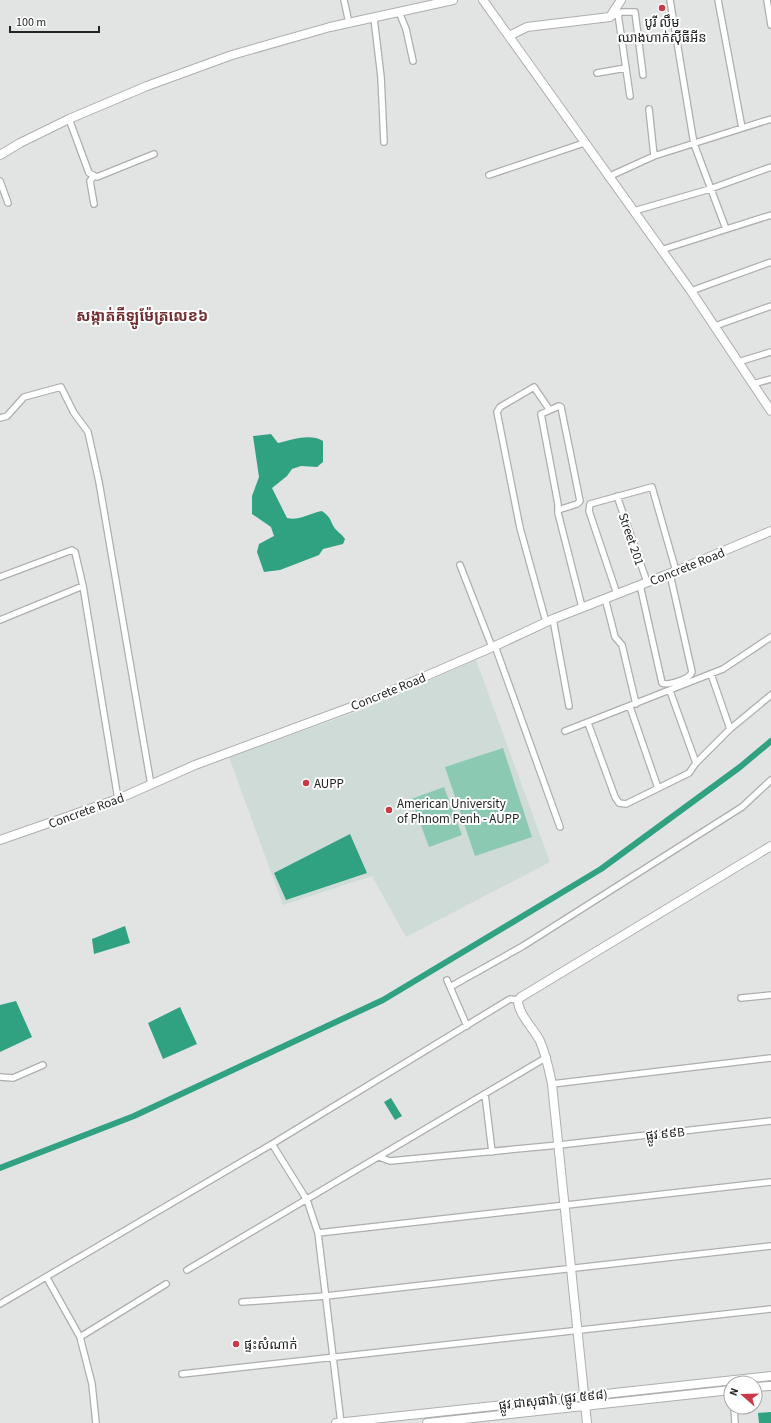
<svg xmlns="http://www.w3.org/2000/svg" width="771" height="1423" viewBox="0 0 771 1423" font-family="'Source Sans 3','Noto Sans Khmer',sans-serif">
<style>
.built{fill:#cfdbd6}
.green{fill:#8cc9b3}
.water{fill:#30a181}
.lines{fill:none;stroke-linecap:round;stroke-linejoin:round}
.canal{stroke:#30a181;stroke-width:6}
.street-casing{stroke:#acafae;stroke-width:8}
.secondary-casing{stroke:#acafae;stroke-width:10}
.street{stroke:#fff;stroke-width:5.5}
.secondary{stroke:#fff;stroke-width:8}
.poi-dot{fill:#c93946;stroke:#fff;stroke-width:1.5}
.labels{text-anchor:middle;stroke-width:4;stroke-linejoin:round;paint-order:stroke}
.poi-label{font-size:13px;fill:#232524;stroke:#fff;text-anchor:start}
.street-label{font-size:13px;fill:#232524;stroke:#fff}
.quarter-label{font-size:15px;font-weight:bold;fill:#732c2f;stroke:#fff}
</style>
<rect width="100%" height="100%" fill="#e1e4e3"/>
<path class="built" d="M476,660l74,202 -144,75 -34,-61 -89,29 -54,-148 133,-47z"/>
<path class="green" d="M503,748l29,89 -57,19 -30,-89z
M444,787l18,48 -33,12 -18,-48z"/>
<path class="water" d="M271,434l7,9c14,-3 32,-10 45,-2v21l-6,5 -16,-1 -9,3 -5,7 -15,12 15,30c12,3 23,-5 35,-7 9,7 7,7 12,16 2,4 8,7 11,12l-2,5 -20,5 -4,6 -39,15 -16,2 -7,-20 2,-8 15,-8 -3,-9 -19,-13v-18l7,-19 -6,-41z
M350,834l17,39 -81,27 -12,-27z
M125,926l5,17 -36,11 -2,-15z
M16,1001l16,36 -32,15v-47z
M180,1007l17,37 -34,15 -15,-36z
M391,1098l11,18 -7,4 -11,-18z
M771,1412v11h-12l-1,-10z"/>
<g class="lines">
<path class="canal" d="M0,1168l134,-52 249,-116 218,-131 139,-102 31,-26"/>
<g class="street-casing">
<path id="street" d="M344,0l5,23
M670,0l24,144 32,85
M718,0l24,128
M767,0l4,25
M399,12l7,17 7,32
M618,14l12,82
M611,17l11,-5h13l8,63
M374,18l7,59 3,65
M597,73l29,-5
M649,109l5,47
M69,119l20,54 8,4 57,-23
M489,175l95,-32
M93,177l-3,4 4,23
M608,177l46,-21 117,-37
M0,181l8,22
M634,211l76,-22 61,-22
M661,250l110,-35
M691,291l80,-29
M715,326l56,-20
M738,362l33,-10
M753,384l18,-5
M0,418l7,-2 17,-19 37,-10 13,26 14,19 11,50 52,303
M617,496l30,86
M558,510l19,-6 3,-3 -19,-94 -2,-1 -18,8 17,90v9l24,94
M460,565l32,82
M0,577l72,-27 3,2 8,34 35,213
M640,585l22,98c6,3 28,-4 30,-11l-22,-98
M617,594l-28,-83 1,-7 62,-17 24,84
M605,598l10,39 7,8 14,59
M553,619l16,87
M0,620l83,-34
M546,622l-26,-94 -23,-116 3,-5 34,-20 15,22
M495,646l65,181
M711,674l19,55
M670,691l26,72
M630,707l28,81
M588,723l27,74 4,6 7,1 63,-31 7,-10 34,-34 41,-34
M565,731l158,-62 48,-32
M447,980l20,46
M450,987l73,-41 219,-139 29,-27
M741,998l30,-3
M0,1077l13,1 30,-13
M552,1084l219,-26
M485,1094l7,58
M272,1144l35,56 11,33 23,190
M379,1157l11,4 169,-16 212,-24
M318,1233l453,-51
M187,1270l360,-213
M47,1278l33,59 12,47 4,39
M242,1302l84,-6 445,-50
M0,1304l272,-160 238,-145 8,1
M80,1337l86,-53
M182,1374l589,-65
M734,1407l1,16"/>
</g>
<g class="secondary-casing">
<path id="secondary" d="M483,0l208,291 80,120
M509,36l18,-9 83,-10 11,-17
M0,155l20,-12 49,-24 78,-33 85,-31 98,-28 123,-27
M0,840l118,-41 77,-34 178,-66 122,-53 58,-27 123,-48 95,-40
M755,1387l16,-1
M336,1423l435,-47
M427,1423l304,-33
M587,1423l-35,-339c-3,-15 -6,-29 -12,-43 -6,-12 -22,-27 -22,-41l3,-3 250,-151"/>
</g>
<use href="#street" class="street"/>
<use href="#secondary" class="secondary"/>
</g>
<g class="poi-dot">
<circle cx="662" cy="8" r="4"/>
<circle cx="306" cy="783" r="4"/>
<circle cx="389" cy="810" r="4"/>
<circle cx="236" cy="1344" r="4"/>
</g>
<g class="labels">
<g class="poi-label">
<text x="662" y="27" text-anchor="middle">បូរី លឹម<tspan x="662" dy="15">ឈាងហាក់សុីធីអីន</tspan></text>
<text x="314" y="788">AUPP</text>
<text x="397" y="808">American University<tspan x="397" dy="15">of Phnom Penh - AUPP</tspan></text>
<text x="244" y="1349">ផ្ទះសំណាក់</text>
</g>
<g class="street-label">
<text transform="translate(632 539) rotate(71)" y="5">Street 201</text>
<text transform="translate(687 566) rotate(-22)" y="5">Concrete Road</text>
<text transform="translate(388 691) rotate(-22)" y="5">Concrete Road</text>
<text transform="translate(86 810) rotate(-20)" y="5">Concrete Road</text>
<text transform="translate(665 1133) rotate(-6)" y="5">ផ្លូវ ៩៩B</text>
<text transform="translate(553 1399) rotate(-6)" y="5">ផ្លូវ ជាសុផារ៉ា (ផ្លូវ ៥៩៨)</text>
</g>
<g class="quarter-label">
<text x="142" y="321">សង្កាត់គីឡូម៉ែត្រលេខ៦</text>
</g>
</g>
<g transform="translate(743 1395) rotate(290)"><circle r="19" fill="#ffffff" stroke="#a7a8a7"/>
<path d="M0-3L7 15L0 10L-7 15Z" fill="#c93946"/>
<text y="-6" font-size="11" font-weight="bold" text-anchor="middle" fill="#232524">N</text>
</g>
<path d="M10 26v6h89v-6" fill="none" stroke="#232524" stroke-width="2"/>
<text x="16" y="26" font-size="12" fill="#232524" stroke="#ffffff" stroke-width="3" paint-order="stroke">100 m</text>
</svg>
